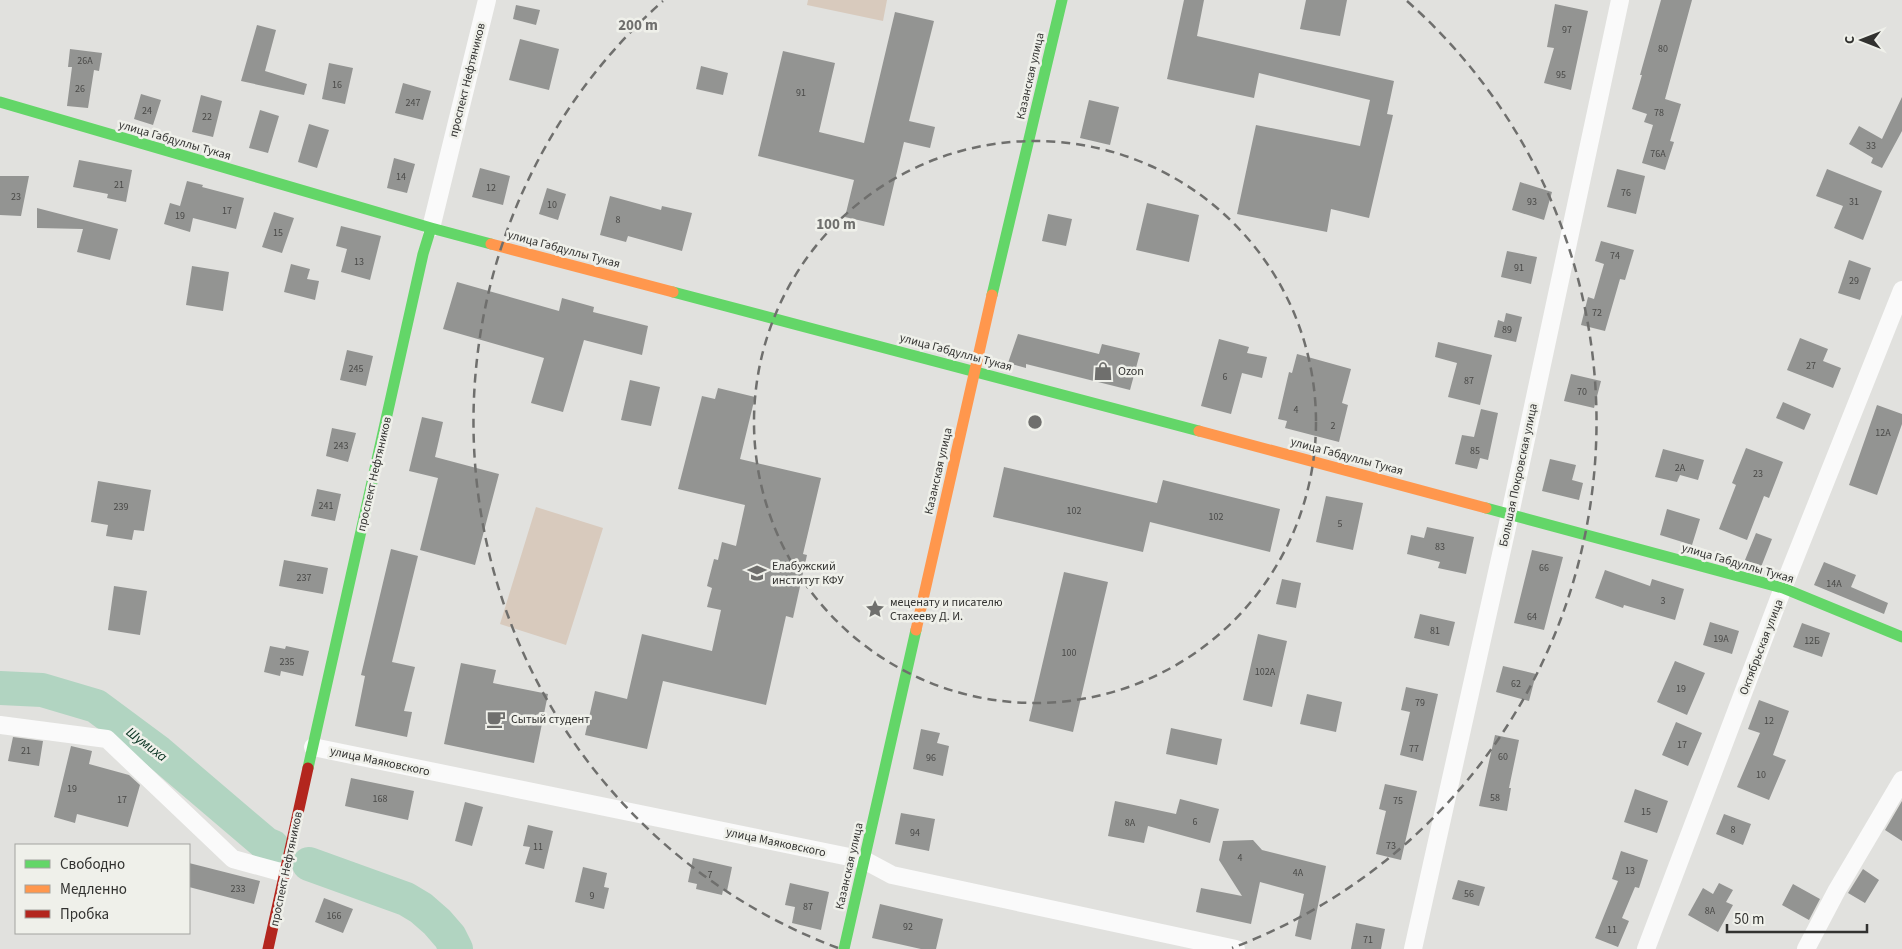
<svg xmlns="http://www.w3.org/2000/svg" width="1902" height="949" viewBox="0 0 1902 949" font-family="'Source Sans 3',sans-serif">
<style>
.green{fill:#d8cabd}
.lines{fill:none;stroke-linecap:round;stroke-linejoin:round}
.river{stroke:#b1d4c1;stroke-width:34}
.building{fill:#939492}
.street{stroke:#fafafa;stroke-width:18}
.fast{stroke:#63d668;stroke-width:11}
.slow{stroke:#ff974d;stroke-width:11}
.jam{stroke:#b3261e;stroke-width:11}
.ring{fill:none;stroke:#6f6f6d;stroke-width:2.5;stroke-dasharray:9 6}
.labels{text-anchor:middle;stroke-width:5;stroke-linejoin:round;paint-order:stroke}
.number-label{font-size:10px;fill:#4a4a48}
.street-label{font-size:12px;fill:#323230;stroke:#eff0ea}
.poi-label{font-size:12px;fill:#323230;stroke:#eff0ea;text-anchor:start}
.water-label{font-size:14px;font-style:italic;fill:#083321;stroke:#eff0ea}
.centre{fill:#6f6f6d;stroke:#eff0ea;stroke-width:2.5}
.ring-label{font-size:15px;text-anchor:middle;font-weight:bold;fill:#6f6f6d;stroke:#eff0ea;stroke-width:5;stroke-linejoin:round;paint-order:stroke}
</style>
<rect width="100%" height="100%" fill="#e1e1de"/>
<path class="green" d="M808,0h79l-4,21 -76,-16z
M536,507l67,21 -37,117 -66,-21z"/>
<g class="lines">
<path class="river" d="M0,688l42,2 54,16 62,46 108,92 7,3
M309,864l97,35 15,9 16,14 13,15 6,12"/>
</g>
<path class="building" d="M1184,0h20l-7,36 197,45 -7,33 6,1 -24,103 -38,-9 -4,23 -90,-18 19,-89 104,21 10,-46 -111,-27 -5,25 -87,-19z
M1306,0h41l-7,36 -40,-7z
M1661,0h31l-27,99 16,5 -11,37 4,1 -9,28 -23,-7 11,-38 -9,-3 3,-8 -15,-5 10,-34h-2z
M1555,4l33,7 -17,79 -27,-7 10,-35 -7,-1z
M516,5l24,5 -4,15 -23,-6z
M895,12l39,9 -25,100 26,6 -5,21 -26,-6 -20,84 -39,-9 9,-37 -96,-24 25,-105 52,12 -16,69 45,11z
M257,25l19,5 -11,41 42,13 -3,11 -63,-14z
M520,39l39,10 -10,41 -40,-10z
M70,49l32,4 -3,18 -5,-1 -6,38 -21,-2 5,-39h-4z
M329,63l24,5 -8,36 -23,-5z
M701,66l27,7 -5,22 -27,-6z
M403,83l28,8 -8,29 -28,-7z
M141,94l20,6 -8,25 -19,-6z
M201,95l21,6 -9,36 -21,-5z
M1902,97v34l-20,37 -11,-5 2,-5 -24,-14 10,-18 23,13z
M1089,100l30,7 -9,38 -30,-7z
M260,110l19,6 -11,37 -19,-5z
M309,124l20,6 -12,38 -19,-6z
M394,158l21,6 -8,29 -20,-5z
M79,160l53,10 -6,32 -19,-4 1,-4 -35,-7z
M480,168l30,8 -7,29 -31,-8z
M1617,169l28,7 -9,38 -29,-7z
M1827,169l55,22 -19,49 -29,-12 9,-22 -27,-10z
M0,176h29l-8,40 -21,-1z
M187,181l16,4 -1,2 42,11 -8,31 -43,-11 -3,14 -26,-8 6,-21 10,3z
M1520,182l32,10 -8,28 -32,-10z
M547,188l19,6 -8,26 -19,-6z
M610,196l51,14 1,-4 30,7 -10,38 -54,-15 -2,6 -26,-7z
M1147,203l52,12 -10,47 -53,-12z
M37,208l81,21 -8,31 -33,-8 6,-23 -46,-1z
M274,212l20,6 -12,35 -20,-6z
M1048,214l24,5 -6,27 -24,-5z
M341,226l40,10 -11,44 -29,-8 6,-23 -11,-3z
M1601,241l33,9 -9,30 -5,-1 -15,52 -24,-6 7,-28 6,2 10,-35 -9,-3z
M1507,251l30,6 -6,27 -30,-7z
M1849,260l22,8 -11,32 -22,-7z
M291,264l19,5 -3,10 12,2 -4,19 -31,-8z
M192,266l37,6 -6,39 -37,-6z
M457,282l102,29 3,-13 32,9 -1,5 55,14 -6,29 -58,-15 -21,72 -32,-9 13,-45 -101,-29z
M1506,313l16,4 -6,25 -22,-5 4,-17 6,2z
M1018,334l81,20 3,-10 38,9 -10,37 -104,-26v4l-18,-5z
M1800,338l28,11 -5,12 18,7 -8,20 -46,-18z
M1219,339l30,8 -2,6 20,4 -5,21 -20,-5 -11,41 -30,-8z
M1438,342l54,13 -12,50 -32,-8 9,-34 -22,-6z
M347,350l26,6 -7,30 -26,-6z
M1297,354l54,15 -9,34 6,2 -9,37 -54,-14 2,-7 -9,-2 11,-47 3,1z
M1571,374l30,7 -7,27 -30,-7z
M630,380l30,7 -9,39 -30,-6z
M718,388l37,9 -15,62 81,19 -18,76 4,1 -14,63 -7,-2 -20,89 -103,-24 -16,68 -62,-14 10,-44 32,8 15,-65 70,17 9,-41 -14,-3 5,-19 -5,-2 7,-27 4,1 4,-18 14,4 9,-41 -67,-16 24,-93 13,3z
M1783,402l28,12 -7,16 -28,-12z
M1877,405l25,9v10l-25,71 -28,-10z
M1481,409l17,4 -10,47 -8,-2 -3,11 -22,-5 7,-29 12,2z
M422,417l21,5 -8,35 64,17 -24,91 -55,-15 18,-72 -29,-7z
M332,428l24,5 -8,29 -22,-6z
M1746,448l37,14 -14,36 -5,-2 -17,44 -28,-11 17,-44 -4,-2z
M1663,449l41,11 -6,20 -18,-5 -3,7 -22,-5z
M1550,459l26,6 -4,15 11,3 -4,17 -37,-9z
M1004,467l153,36 6,-23 117,29 -10,43 -120,-30 -7,30 -150,-35z
M98,481l53,9 -7,41 -10,-1 -2,10 -26,-4 2,-11 -17,-3z
M317,489l24,5 -6,27 -24,-5z
M1326,496l37,7 -10,47 -37,-8z
M1667,509l33,10 -8,26 -32,-10z
M1427,527l47,10 -8,37 -28,-6 2,-6 -33,-8 4,-19 13,3z
M1756,533l16,6 -11,28 -16,-7z
M391,549l27,7 -26,106 23,5 -11,44 8,1 -5,25 -52,-11 10,-50 -4,-1z
M1532,550l31,7 -19,73 -30,-7z
M284,560l44,8 -5,26 -44,-8z
M1824,562l32,13 -5,12 37,16 -4,11 -70,-29z
M1605,570l45,16 2,-7 32,10 -9,31 -51,-15 -1,3 -28,-10z
M1064,572l44,10 -35,150 -44,-11z
M1282,579l19,4 -5,25 -20,-4z
M114,586l33,5 -7,44 -32,-5z
M1420,614l35,8 -6,24 -35,-8z
M1710,622l29,9 -7,23 -29,-9z
M1802,623l28,10 -8,24 -29,-10z
M1258,634l29,7 -15,66 -29,-7z
M270,646l15,3 1,-3 23,5 -6,25 -22,-5 -1,5 -16,-4z
M1675,661l30,12 -18,42 -30,-13z
M461,663l35,7 -3,13 55,11 -14,69 -90,-19z
M1503,666l33,8 -7,27 -33,-9z
M1406,687l32,7 -15,67 -23,-6 10,-43 -9,-2z
M1307,694l35,8 -6,30 -36,-8z
M1759,700l30,11 -16,44 13,5 -17,40 -32,-13 23,-54 -12,-4z
M1676,722l26,11 -14,33 -26,-11z
M1171,728l51,11 -5,26 -51,-11z
M921,729l19,4 -3,10 12,3 -6,30 -30,-7z
M1495,735l24,5 -10,48h2l-4,23 -28,-5z
M13,737l30,4 -4,25 -31,-5z
M71,746l21,5 -3,13 40,11 11,10 -12,42 -51,-13 -2,9 -21,-6z
M351,778l63,13 -6,29 -63,-14z
M1385,784l32,7 -16,69 -25,-6 10,-43 -7,-2z
M1635,789l33,12 -11,32 -33,-11z
M1180,799l39,10 -9,34 -62,-17 -4,17 -36,-7 7,-35 61,13z
M1902,801v40l-17,-11z
M465,802l18,5 -11,39 -17,-5z
M901,813l34,6 -6,32 -34,-7z
M1724,814l27,10 -8,21 -27,-11z
M528,825l25,6 -9,38 -19,-5 5,-17 -7,-1z
M1253,840l9,10 64,16 -15,74 -16,-4 9,-42 -44,-12 -9,42 -55,-12 5,-24 41,8 -23,-36 4,-19z
M1621,851l27,9 -9,28 -4,-1 -13,31 7,3 -11,26 -23,-9 23,-57 -6,-2z
M693,858l39,9 -5,24 -4,-1 -1,5 -26,-6 1,-5 -9,-2z
M189,863l71,18 -6,23 -65,-17z
M583,867l24,6 -3,14 5,1 -5,21 -29,-7z
M1863,869l16,11 -14,23 -17,-10z
M1458,880l27,7 -6,19 -27,-7z
M790,883l39,9 -8,38 -29,-7 3,-16 -10,-2z
M1719,883l14,7 -7,12 7,3 -15,27 -30,-17 15,-27 10,6z
M1793,884l27,15 -11,21 -27,-15z
M324,898l29,11 -10,24 -28,-11z
M880,904l63,15 -7,30h-15l-49,-11z
M1356,923l29,6 -4,20h-30z"/>
<g class="lines">
<path class="street" d="M431,228l56,-228
M0,725l107,14 126,120 51,14
M313,747l551,113 28,15 344,74
M1413,949l97,-435 110,-514
M1646,949l137,-361 119,-298
M1806,949l31,-59 65,-110"/>
<path class="fast" d="M0,102l431,126 60,16
M673,292l526,139
M992,295l70,-295
M1486,508l297,80 119,49
M308,768l115,-514 8,-26
M844,949l72,-319"/>
<path class="slow" d="M491,244l182,48
M1199,431l287,77
M916,630l76,-335"/>
<path class="jam" d="M268,949l40,-181"/>
</g>
<g class="ring">
<circle cx="1035" cy="422" r="281"/>
<path d="M838 948A562 562 0 0 1 663 1M1407 1A562 562 0 0 1 1232 948"/>
</g>
<defs>
<g id="shop-bare" transform="scale(1.5)"><path d="M-5-2.5h2.3a2.7 3.5 0 0 1 5.4 0H5L5.5 6h-11ZM-1.5-2.5h3a1.5 2.3 0 0 0-3 0Z" fill="#6f6f6d" stroke="#eff0ea" stroke-width="2.5" paint-order="stroke"/></g>
<g id="university-bare" transform="scale(1.5)"><path d="M0-5L7-2L0 1L-7-2ZM-4 1L0 2.5L4 1V4Q0 6-4 4Z" fill="#6f6f6d" stroke="#eff0ea" stroke-width="2.5" paint-order="stroke"/></g>
<g id="sight-bare" transform="scale(1.5)"><path d="M0-6L1.8-2.2L6-1.7L2.9 1.2L3.7 5.4L0 3.3L-3.7 5.4L-2.9 1.2L-6-1.7L-1.8-2.2Z" fill="#6f6f6d" stroke="#eff0ea" stroke-width="2.5" paint-order="stroke"/></g>
<g id="cafe-bare" transform="scale(1.5)"><path d="M-5.5-4.5H6V0H3Q3 3.5 0 3.5H-2.5Q-5.5 3.5-5.5 0ZM3-3.2v2h1.7v-2ZM-6 4.5H4V6H-6Z" fill="#6f6f6d" stroke="#eff0ea" stroke-width="2.5" paint-order="stroke"/></g>
</defs>
<g fill-rule="evenodd">
<use href="#shop-bare" x="1103" y="371"/>
<use href="#university-bare" x="757" y="573"/>
<use href="#sight-bare" x="875" y="609"/>
<use href="#cafe-bare" x="496" y="719"/>
</g>
<g class="labels">
<g class="number-label">
<text x="1567" y="33">97</text>
<text x="1663" y="52">80</text>
<text x="85" y="64">26А</text>
<text x="1561" y="78">95</text>
<text x="337" y="88">16</text>
<text x="80" y="92">26</text>
<text x="801" y="96">91</text>
<text x="413" y="106">247</text>
<text x="147" y="114">24</text>
<text x="1659" y="116">78</text>
<text x="207" y="120">22</text>
<text x="1871" y="149">33</text>
<text x="1658" y="157">76А</text>
<text x="401" y="180">14</text>
<text x="119" y="188">21</text>
<text x="491" y="191">12</text>
<text x="1626" y="196">76</text>
<text x="16" y="200">23</text>
<text x="1532" y="205">93</text>
<text x="1854" y="205">31</text>
<text x="552" y="208">10</text>
<text x="227" y="214">17</text>
<text x="180" y="219">19</text>
<text x="618" y="223">8</text>
<text x="278" y="236">15</text>
<text x="1615" y="259">74</text>
<text x="359" y="265">13</text>
<text x="1519" y="271">91</text>
<text x="1854" y="284">29</text>
<text x="1597" y="316">72</text>
<text x="1507" y="333">89</text>
<text x="1811" y="369">27</text>
<text x="356" y="372">245</text>
<text x="1225" y="380">6</text>
<text x="1469" y="384">87</text>
<text x="1582" y="395">70</text>
<text x="1296" y="413">4</text>
<text x="1333" y="429">2</text>
<text x="1883" y="436">12А</text>
<text x="341" y="449">243</text>
<text x="1475" y="454">85</text>
<text x="1680" y="471">2А</text>
<text x="1758" y="477">23</text>
<text x="326" y="509">241</text>
<text x="121" y="510">239</text>
<text x="1074" y="514">102</text>
<text x="1216" y="520">102</text>
<text x="1340" y="527">5</text>
<text x="1440" y="550">83</text>
<text x="1544" y="571">66</text>
<text x="304" y="581">237</text>
<text x="1834" y="587">14А</text>
<text x="1663" y="604">3</text>
<text x="1532" y="620">64</text>
<text x="1435" y="634">81</text>
<text x="1721" y="642">19А</text>
<text x="1812" y="644">12Б</text>
<text x="1069" y="656">100</text>
<text x="287" y="665">235</text>
<text x="1265" y="675">102А</text>
<text x="1516" y="687">62</text>
<text x="1681" y="692">19</text>
<text x="1420" y="706">79</text>
<text x="1769" y="724">12</text>
<text x="1682" y="748">17</text>
<text x="1414" y="752">77</text>
<text x="26" y="754">21</text>
<text x="1503" y="760">60</text>
<text x="931" y="761">96</text>
<text x="1761" y="778">10</text>
<text x="72" y="792">19</text>
<text x="1495" y="801">58</text>
<text x="380" y="802">168</text>
<text x="122" y="803">17</text>
<text x="1398" y="804">75</text>
<text x="1646" y="815">15</text>
<text x="1195" y="825">6</text>
<text x="1130" y="826">8А</text>
<text x="1733" y="833">8</text>
<text x="915" y="836">94</text>
<text x="1391" y="849">73</text>
<text x="538" y="850">11</text>
<text x="1240" y="861">4</text>
<text x="1630" y="874">13</text>
<text x="1298" y="876">4А</text>
<text x="710" y="878">7</text>
<text x="238" y="892">233</text>
<text x="1469" y="897">56</text>
<text x="592" y="899">9</text>
<text x="808" y="910">87</text>
<text x="1710" y="914">8А</text>
<text x="334" y="919">166</text>
<text x="908" y="930">92</text>
<text x="1612" y="933">11</text>
<text x="1368" y="943">71</text>
</g>
<g class="street-label">
<text transform="translate(1030 76) rotate(-77)" y="4">Казанская улица</text>
<text transform="translate(467 80) rotate(-76)" y="4">проспект Нефтяников</text>
<text transform="translate(175 140) rotate(16)" y="4">улица Габдуллы Тукая</text>
<text transform="translate(564 249) rotate(15)" y="4">улица Габдуллы Тукая</text>
<text transform="translate(956 352) rotate(15)" y="4">улица Габдуллы Тукая</text>
<text transform="translate(1347 456) rotate(15)" y="4">улица Габдуллы Тукая</text>
<text transform="translate(938 471) rotate(-77)" y="4">Казанская улица</text>
<text transform="translate(374 474) rotate(-77)" y="4">проспект Нефтяников</text>
<text transform="translate(1518 475) rotate(-78)" y="4">Большая Покровская улица</text>
<text transform="translate(1738 563) rotate(16)" y="4">улица Габдуллы Тукая</text>
<text transform="translate(1761 647) rotate(-69)" y="4">Октябрьская улица</text>
<text transform="translate(380 761) rotate(12)" y="4">улица Маяковского</text>
<text transform="translate(776 842) rotate(12)" y="4">улица Маяковского</text>
<text transform="translate(849 866) rotate(-77)" y="4">Казанская улица</text>
<text transform="translate(286 869) rotate(-78)" y="4">проспект Нефтяников</text>
</g>
<g class="poi-label">
<text x="1118" y="375">Ozon</text>
<text x="772" y="570">Елабужский<tspan x="772" dy="14">институт КФУ</tspan></text>
<text x="890" y="606">меценату и писателю<tspan x="890" dy="14">Стахееву Д. И.</tspan></text>
<text x="511" y="723">Сытый студент</text>
</g>
<g class="water-label">
<text transform="translate(147 744) rotate(37)" y="5">Шумиха</text>
</g>
</g>
<circle cx="1035" cy="422" r="8" class="centre"/>
<g class="ring-label">
<text x="638" y="30">200 m</text>
<text x="836" y="229">100 m</text>
</g>
<rect x="15" y="844" width="175" height="90" fill="#eff0ea" stroke="#a3a4a0"/>
<rect x="25" y="860" width="25" height="8" fill="#63d668" stroke="#a3a4a0"/>
<text x="60" y="869" font-size="15" fill="#323230">Свободно</text>
<rect x="25" y="885" width="25" height="8" fill="#ff974d" stroke="#a3a4a0"/>
<text x="60" y="894" font-size="15" fill="#323230">Медленно</text>
<rect x="25" y="910" width="25" height="8" fill="#b3261e" stroke="#a3a4a0"/>
<text x="60" y="919" font-size="15" fill="#323230">Пробка</text>
<g transform="translate(1862 40) rotate(270)" stroke="#eff0ea" stroke-width="4" paint-order="stroke">
<path d="M0-4L9 19L0 12L-9 19Z" fill="#323230"/>
<text y="-8" font-size="14" font-weight="bold" text-anchor="middle" fill="#323230">С</text>
</g>
<path d="M1727 924v8h140v-8" fill="none" stroke="#323230" stroke-width="2.5"/>
<text x="1734" y="924" font-size="15" fill="#323230" stroke="#eff0ea" stroke-width="4" paint-order="stroke">50 m</text>
</svg>
